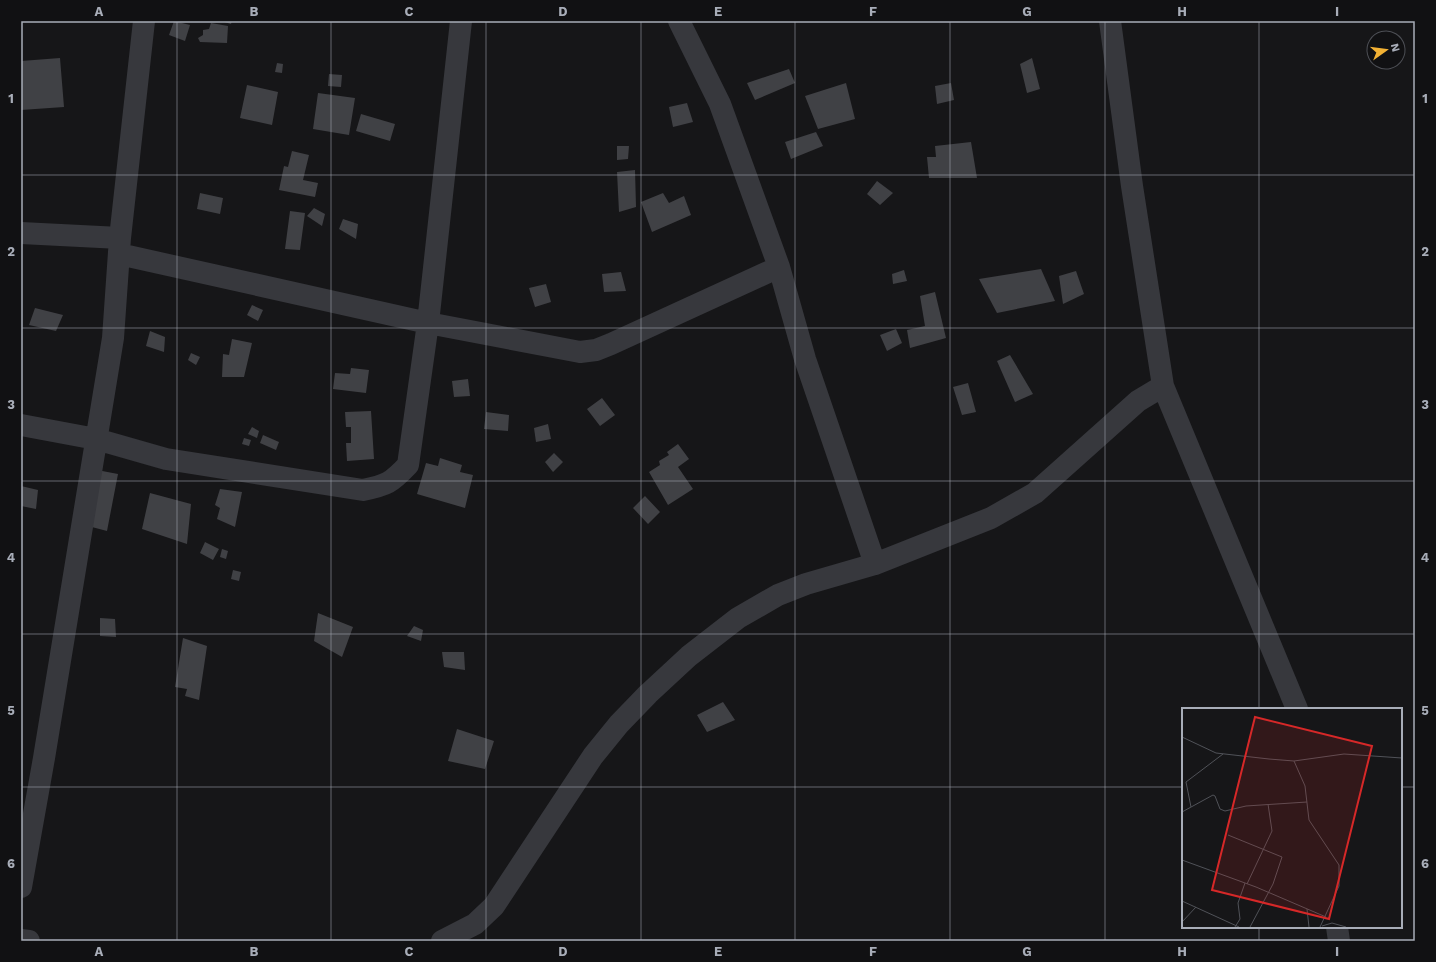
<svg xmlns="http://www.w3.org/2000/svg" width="1436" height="962" viewBox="0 0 1436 962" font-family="'Work Sans',sans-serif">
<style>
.building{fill:#404145}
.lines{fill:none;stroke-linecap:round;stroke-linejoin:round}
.street{stroke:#37383d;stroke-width:22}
.grid{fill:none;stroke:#a8adb8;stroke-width:1;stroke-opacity:0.55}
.inset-road{fill:none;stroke:#505258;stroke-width:1}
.view{fill:#d62828;fill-opacity:0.15;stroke:#d62828;stroke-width:2}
.inset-edge{fill:none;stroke:#a8adb8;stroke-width:2}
.neatline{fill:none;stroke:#a8adb8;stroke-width:1.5}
.grid-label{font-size:13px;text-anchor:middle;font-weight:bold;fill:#a8adb8}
</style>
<rect width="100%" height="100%" fill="#161618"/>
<path class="building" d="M174,21l16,4 -5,16 -16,-6z
M221,21h11l-1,3z
M211,23l17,3 -1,17 -27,-1 -2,-4 5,-3v-5l6,-1z
M60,58l4,49 -43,3v-49z
M1032,58l8,31 -13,4 -7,-29z
M277,63l6,1 -1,9 -7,-1z
M789,69l6,14 -40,17 -8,-17z
M329,74l13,1 -1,12 -13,-1z
M846,83l9,36 -37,10 -13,-33z
M951,83l3,17 -17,4 -2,-18z
M247,85l31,7 -6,33 -32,-7z
M318,93l37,5 -6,37 -36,-6z
M687,103l6,19 -20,5 -4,-20z
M361,114l34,10 -5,17 -34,-10z
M816,132l7,14 -32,13 -6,-17z
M971,142l6,36h-48l-2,-21h9l-1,-11z
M617,146h12l-1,13 -11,1z
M292,151l17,4 -6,25 15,3 -3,14 -36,-7 5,-24 4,1z
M635,170l1,37 -17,5 -2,-40z
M877,181l16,12 -13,12 -13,-11z
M200,193l23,5 -3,16 -23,-5z
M663,193l6,10 15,-7 7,19 -39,17 -11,-30z
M314,208l11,6 -3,12 -15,-10z
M290,211l15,2 -5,37 -15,-1z
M343,219l15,5 -2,15 -17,-10z
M1041,269l14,32 -58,12 -18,-34z
M904,270l3,11 -14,3 -1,-10z
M1076,271l8,23 -21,10 -4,-28z
M621,272l5,19 -22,1 -2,-18z
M546,284l5,18 -16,5 -6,-19z
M935,292l11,46 -36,10 -3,-18 18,-4 -5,-30z
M252,305l11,5 -5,11 -11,-6z
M35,308l28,7 -7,16 -27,-6z
M896,329l6,14 -15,8 -7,-16z
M150,331l15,6 -1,15 -18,-6z
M232,339l20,4 -8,34h-22l1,-23 6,1z
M191,353l9,4 -4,8 -8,-5z
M1010,355l23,39 -18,8 -18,-41z
M351,368l18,2 -3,23 -33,-4 2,-16 15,1z
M468,379l2,17 -16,1 -2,-16z
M968,383l8,29 -14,3 -9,-28z
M602,398l13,17 -15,11 -13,-17z
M371,411l3,48 -27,2 -1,-18h5v-16h-5l-1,-15z
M486,412l23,3 -1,16 -24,-2z
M548,424l3,15 -15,3 -2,-14z
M252,427l7,4 -2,7 -9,-4z
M263,435l16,7 -3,8 -16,-7z
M244,438l7,2 -2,6 -7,-2z
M678,444l11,15 -11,8 15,22 -25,16 -19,-33 11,-7 -1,-4 10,-6 -2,-3z
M554,453l9,9 -10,10 -8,-10z
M440,458l22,7 -2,7 13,3 -8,33 -48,-14 9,-31 12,3z
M97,470l21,4 -11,57 -19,-5z
M21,486l17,4 -2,19 -15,-3z
M220,489l22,3 -7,35 -18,-8 3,-11 -5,-3z
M150,493l41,11 -4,40 -45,-15z
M645,496l15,16 -12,12 -15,-16z
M205,542l14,7 -6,11 -13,-7z
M222,549l6,2 -2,8 -6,-2z
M233,570l8,2 -2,9 -8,-2z
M318,613l35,14 -11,30 -28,-16z
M100,618l15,1 1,18 -16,-1z
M414,626l9,4 -2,11 -14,-5z
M183,638l24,8 -8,54 -14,-4 2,-7 -12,-2z
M442,652h22l1,18 -21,-3z
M723,702l12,18 -28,12 -10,-17z
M457,729l37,12 -9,28 -37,-8z"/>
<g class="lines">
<path class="street" d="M679,21l41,83 59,163 26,92 70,205
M1110,21l22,165 31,200 134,323
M21,233l99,5
M119,254l309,69 152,29 16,-2 15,-6 168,-77
M21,425l75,14 70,20 197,31c24,-5 28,-7 45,-25l20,-142 33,-302
M21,887l23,-129 69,-420 7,-100 24,-217
M1337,927l2,14
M21,940l8,1
M442,941l33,-17 19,-18 99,-150 26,-32 29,-30 41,-38 49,-38 40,-23 28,-11 69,-20 116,-46 44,-25 103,-92 25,-15"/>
</g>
<path class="grid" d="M177,21v920M331,21v920M486,21v920M641,21v920M795,21v920M950,21v920M1105,21v920M1259,21v688M21,175h1394M21,328h1394M21,481h1394M21,634h1394M21,787h1162M1401,787h14M1259,927v14"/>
<g transform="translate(1182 708)">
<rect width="220" height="220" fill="#161618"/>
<path class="inset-road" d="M0,29l34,16 53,6 25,2 50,-7 58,4M112,53l11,25 4,34 30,45v21l-19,41M9,99l-5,-25 37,-28M0,104l31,-17 2,1 5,13 5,2 21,-5 61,-4M46,127l54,22 -9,27 -23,43M0,152l74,27 70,30M65,176l25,-53 -4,-27M0,193l57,26M125,201l2,18M0,214l14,-15M140,218l10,-3 14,4M53,219l5,-8 -2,-16 7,-20"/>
<path class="view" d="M73,9l117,29 -43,173 -117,-29z"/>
<rect width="220" height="220" class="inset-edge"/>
</g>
<rect width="1436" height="962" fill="none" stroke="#111113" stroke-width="44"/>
<g transform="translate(1386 50) rotate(76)"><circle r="19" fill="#111113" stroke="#4d4f55"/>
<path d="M0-3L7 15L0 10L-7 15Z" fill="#f2b134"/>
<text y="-6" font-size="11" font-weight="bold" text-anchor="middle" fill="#a8adb8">N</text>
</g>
<rect x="22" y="22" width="1392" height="918" class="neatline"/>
<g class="grid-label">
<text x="99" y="16">A</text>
<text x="254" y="16">B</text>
<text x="409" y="16">C</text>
<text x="563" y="16">D</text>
<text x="718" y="16">E</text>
<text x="873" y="16">F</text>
<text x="1027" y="16">G</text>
<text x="1182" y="16">H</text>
<text x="1337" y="16">I</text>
<text x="11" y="103">1</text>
<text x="1425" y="103">1</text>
<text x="11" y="256">2</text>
<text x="1425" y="256">2</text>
<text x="11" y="409">3</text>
<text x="1425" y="409">3</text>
<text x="11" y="562">4</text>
<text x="1425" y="562">4</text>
<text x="11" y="715">5</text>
<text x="1425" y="715">5</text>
<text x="11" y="868">6</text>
<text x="1425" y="868">6</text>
<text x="99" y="956">A</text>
<text x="254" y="956">B</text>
<text x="409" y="956">C</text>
<text x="563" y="956">D</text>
<text x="718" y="956">E</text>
<text x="873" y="956">F</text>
<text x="1027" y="956">G</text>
<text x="1182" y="956">H</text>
<text x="1337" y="956">I</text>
</g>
</svg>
